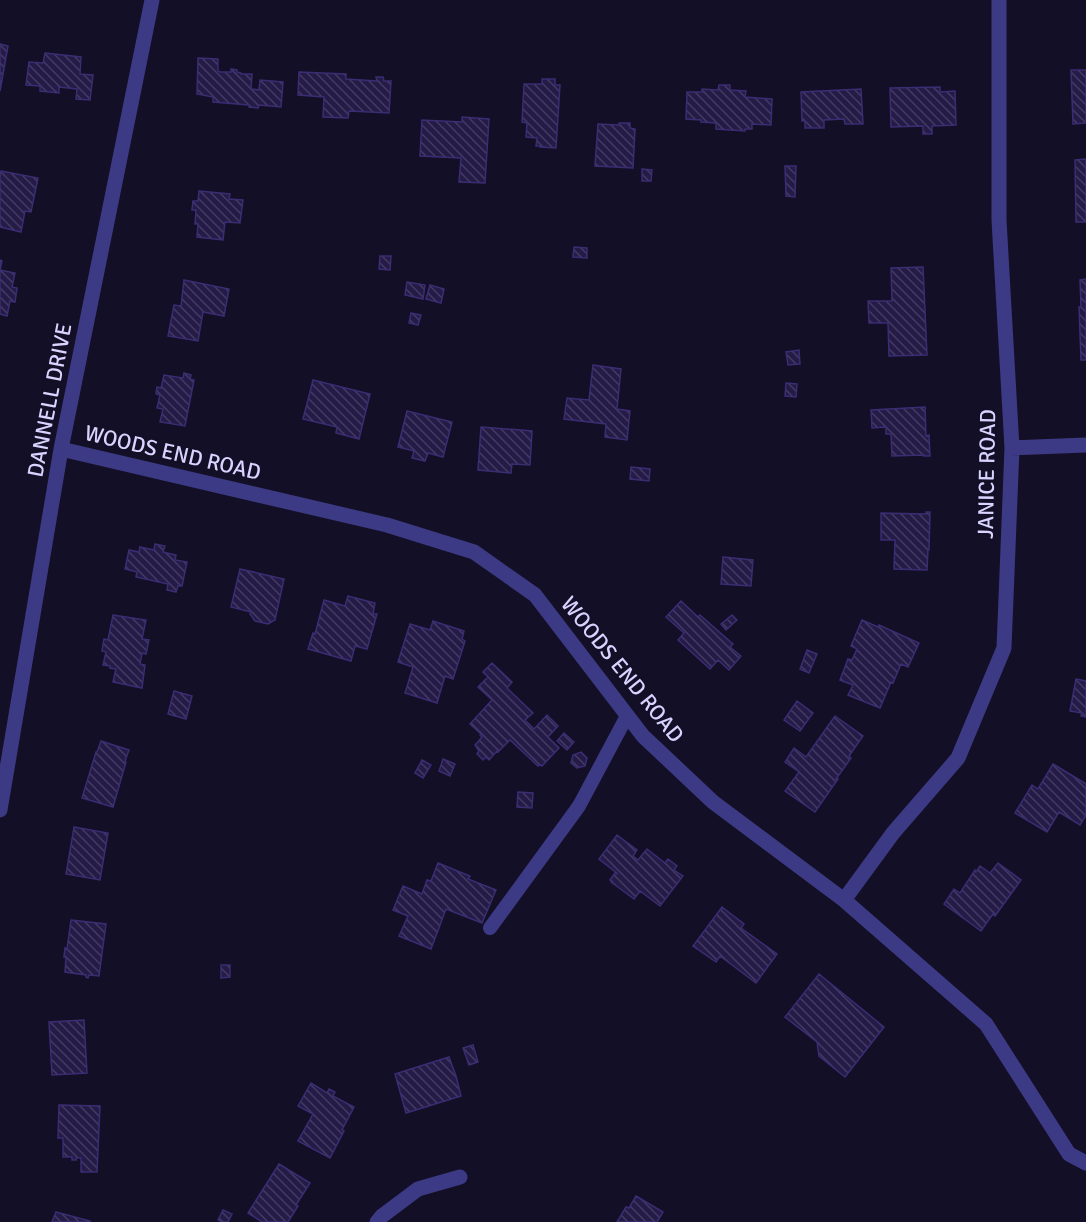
<svg xmlns="http://www.w3.org/2000/svg" width="1086" height="1222" viewBox="0 0 1086 1222" font-family="Signika,sans-serif">
<style>
.building{fill:url(#building-back-hatch);stroke:#3b2d73;stroke-width:1.5}
.lines{fill:none;stroke-linecap:round;stroke-linejoin:round}
.lane{stroke:#3d3a85;stroke-width:14}
.street{stroke:#3d3a85;stroke-width:15}
.labels{text-anchor:middle;stroke-width:4.5;stroke-linejoin:round;paint-order:stroke}
.street-label{font-size:22px;fill:#d9d4ff;stroke:#130f26}
</style>
<defs>
<pattern id="building-back-hatch" width="6" height="6" patternUnits="userSpaceOnUse" patternTransform="scale(1.5)"><rect width="6" height="6" fill="#241b47"/><path d="M-1 5l2 2M0 0l6 6M5-1l2 2" fill="none" stroke="#433b63"/></pattern>
</defs>
<rect width="100%" height="100%" fill="#130f26"/>
<path class="building" d="M0,44l8,2 -8,45z
M45,53l36,4 -1,17 13,1 -3,25 -14,-1 1,-10 -18,-2v6l-19,-2v-5l-14,-1 3,-23 14,1z
M198,58l20,1v12l2,1h11v-3l6,1v2l4,1v1h11l-1,15 8,1 1,-10 23,2 -2,25 -22,-2 -1,3 -9,-1v-2l-36,-3v-5l-16,-3z
M1071,70h15v53l-13,1z
M299,72l47,2v5l31,2 -1,-4h7l1,4h7l-2,32 -40,-2 -1,7 -25,-1 1,-20 -26,-2z
M542,79h13v6h5l-4,63 -16,-1v-1h-4l1,-8 -11,-1 1,-14 -5,-1 2,-38h18z
M719,85h11v5l16,1 -1,6 27,2 -1,26 -19,-1v5h-7v2l-29,-2v-6l-15,-1v-2l-15,-1 1,-27h15v-3l16,1z
M940,87v5l15,-1 1,34 -24,1v8h-9v-8l-32,1 -1,-39z
M861,89l2,35h-18l-1,-5 -20,1v8h-19v-7h-3l-1,-29z
M462,117l27,2 -4,64 -26,-1 2,-24 -41,-2 2,-36 40,2z
M619,123h11v5l5,1 -2,39 -38,-2 3,-42 21,1z
M1086,159v63h-10l-1,-62z
M785,166h11l-1,31 -9,-1z
M642,169l10,1 -1,11h-9z
M1,171l37,7 -7,34 -6,-1 -4,21 -21,-5v-49z
M199,191l31,3 -1,5 14,1 -3,23 -15,-1 -2,18 -26,-3 1,-13h-3l1,-14h-4l1,-9h5z
M574,247l13,1v10l-14,-1z
M380,256h11l-1,14 -11,-1z
M0,260l2,1 -2,9 15,3 -3,14 5,1 -2,14 -5,-1 -3,15 -7,-2z
M923,267l4,88 -38,1 -1,-33h-19l-1,-22h24l-1,-33z
M1086,279v81h-5l-2,-53h2l-1,-27z
M184,280l45,9 -5,27 -21,-4 -5,29 -30,-5 6,-31 7,1z
M407,282l18,3 -2,14 -18,-4z
M430,285l14,4 -3,14 -15,-4z
M411,313l10,2 -3,10 -9,-2z
M799,350l1,14 -12,1 -2,-13z
M593,365l28,4 -4,40 13,2 -3,29 -22,-3 1,-13 -42,-5 3,-21 22,2z
M184,373l7,2 -1,4 4,1 -9,46 -25,-4 3,-13 -6,-1 3,-13 -4,-1 1,-7 4,1 3,-13 19,3z
M313,380l57,14 -11,45 -23,-6 1,-6 -34,-8z
M786,383l11,1 -1,13 -11,-1z
M925,407l1,29 3,-1 1,21h-6v-1l-32,1 -1,-22h-5v-7l-14,1 -1,-18z
M407,411l45,11 -9,35 -15,-4 -3,8 -13,-3 2,-7 -16,-4z
M481,427l51,4 -2,34 -18,-1 -1,9 -33,-3z
M631,467l19,2 -1,12 -19,-2z
M926,512h4l-1,38h-1l-1,20 -33,-1 1,-29h-14v-27l45,1z
M155,544l10,2 -2,6 13,3 -1,5 12,2 -5,24h-4l-2,6 -9,-2 1,-6 -32,-7 1,-5 -12,-3 4,-19 10,2 1,-5 14,3z
M723,557l30,3 -2,26 -30,-2z
M240,569l44,10 -9,41 -7,4 -13,-3 -5,-7 1,-2 -20,-5z
M348,596l27,7 -2,11h4l-10,35 -12,-3 -4,15 -43,-12 5,-16 2,1 9,-34 21,6z
M681,601l17,16 2,-2 33,29 -3,3 11,9 -12,14 -11,-10 -8,9 -32,-29 6,-7 -18,-16z
M113,615l33,5 -4,19 7,1 -3,14 -4,-1 -2,11 5,1 -3,23 -29,-6 3,-13 -6,-1v-2l-7,-1 3,-13 -4,-1 2,-12 4,1z
M732,615l5,5 -11,10 -5,-6z
M862,620l16,7 1,-2 40,18 -11,24 -7,-3 -8,19 -2,-1 -11,26 -32,-13 5,-10 -13,-5 8,-21 4,1 5,-11 -6,-3z
M433,621l31,10 -2,8 3,2 -12,38 -8,-3 -8,27 -32,-10 8,-26 -15,-5 12,-38 20,6z
M807,650l10,4 -8,19 -9,-4z
M492,663l20,19 -5,6 26,25 -8,7 9,9 13,-14 11,11 -10,11 11,11 -17,18 -2,-1 -2,1 -28,-26 -12,12 -1,-1 -8,9 -3,-3 -3,3 -6,-6 2,-3 -4,-6 7,-8 -2,-2 1,-1 -11,-10 22,-24 -14,-13 10,-10 -5,-5z
M1076,679l10,2v36l-5,-1 1,-3 -12,-2z
M174,691l18,5 -6,23 -18,-5z
M797,701l16,12 -13,18 -16,-11z
M835,716l28,20 -14,20 2,2 -15,21h2l-23,33 -30,-21 14,-19 -14,-10 9,-14 12,9z
M564,733l10,9 -7,8 -10,-9z
M101,741l28,9 -4,11 1,1 -13,45 -31,-9 14,-46h1z
M581,752l6,6 -2,8 -8,2 -6,-5 2,-8z
M443,759l12,5 -5,12 -11,-5z
M422,760l9,5 -8,13 -8,-5z
M1053,764l33,20v31l-6,10 -21,-13 -12,20 -32,-19 17,-28 6,4z
M518,792l15,1 -1,15 -15,-1z
M74,827l34,6 -8,47 -34,-6z
M617,835l20,15 -4,6 5,4 9,-11 18,14 3,-4 9,7 -3,4 9,6 -23,30 -20,-15 -6,8 -23,-17 1,-1 -2,-1 5,-7 3,1 -19,-15z
M438,863l32,13 -2,3 28,11 -14,33 -36,-14 -15,40 -32,-13 9,-20 -15,-6 10,-24 19,8 5,-14 4,1z
M998,863l23,17 -26,36 -2,-2 -12,17 -37,-27 10,-15 6,4 15,-23 1,2 4,-6 10,7z
M722,907l22,17 -3,4 36,26 -21,29 -36,-27 -4,6 -23,-16z
M71,920l35,4 -7,52 -10,-1 -1,3 -2,-1v-2l-21,-3 1,-15h-2l1,-9 2,1z
M221,965h9v12l-9,1z
M819,974l65,53 -39,50 -26,-21 -2,-14 -32,-25z
M84,1020l3,53 -35,2 -3,-53z
M473,1045l5,17 -9,3 -6,-17z
M449,1057l7,19 5,20 -55,17 -11,-39z
M311,1083l16,10 2,-4 6,3 -2,4 21,11 -12,23 2,1 -14,27 -32,-17 15,-27 -15,-8z
M59,1105l41,1 -3,66h-16v-14h-5v2h-4v-3h-9v-19h-5z
M279,1164l31,19 -14,22 2,1 -10,16h-26l-14,-9z
M636,1196l27,16 -6,10h-40l9,-15 3,1z
M223,1210l9,4 -4,8h-6l-4,-2z
M56,1212l34,9v1h-38z"/>
<g class="lines">
<path class="lane" d="M490,928l89,-122 48,-90"/>
<path class="street" d="M1012,448l74,-3
M61,449l326,76 87,27 61,43 108,141 70,66 131,98 142,124 83,130 17,9
M0,810l61,-361 91,-449
M844,900l49,-67 65,-75 46,-110 8,-200 -13,-228v-220
M377,1222l5,-6 36,-27 42,-12"/>
</g>
<g class="labels">
<g class="street-label">
<text transform="translate(49 400) rotate(-79)" y="8">DANNELL DRIVE</text>
<text transform="translate(173 452) rotate(13)" y="8">WOODS END ROAD</text>
<text transform="translate(986 474) rotate(-89)" y="8">JANICE ROAD</text>
<text transform="translate(623 669) rotate(51)" y="8">WOODS END ROAD</text>
</g>
</g>
</svg>
